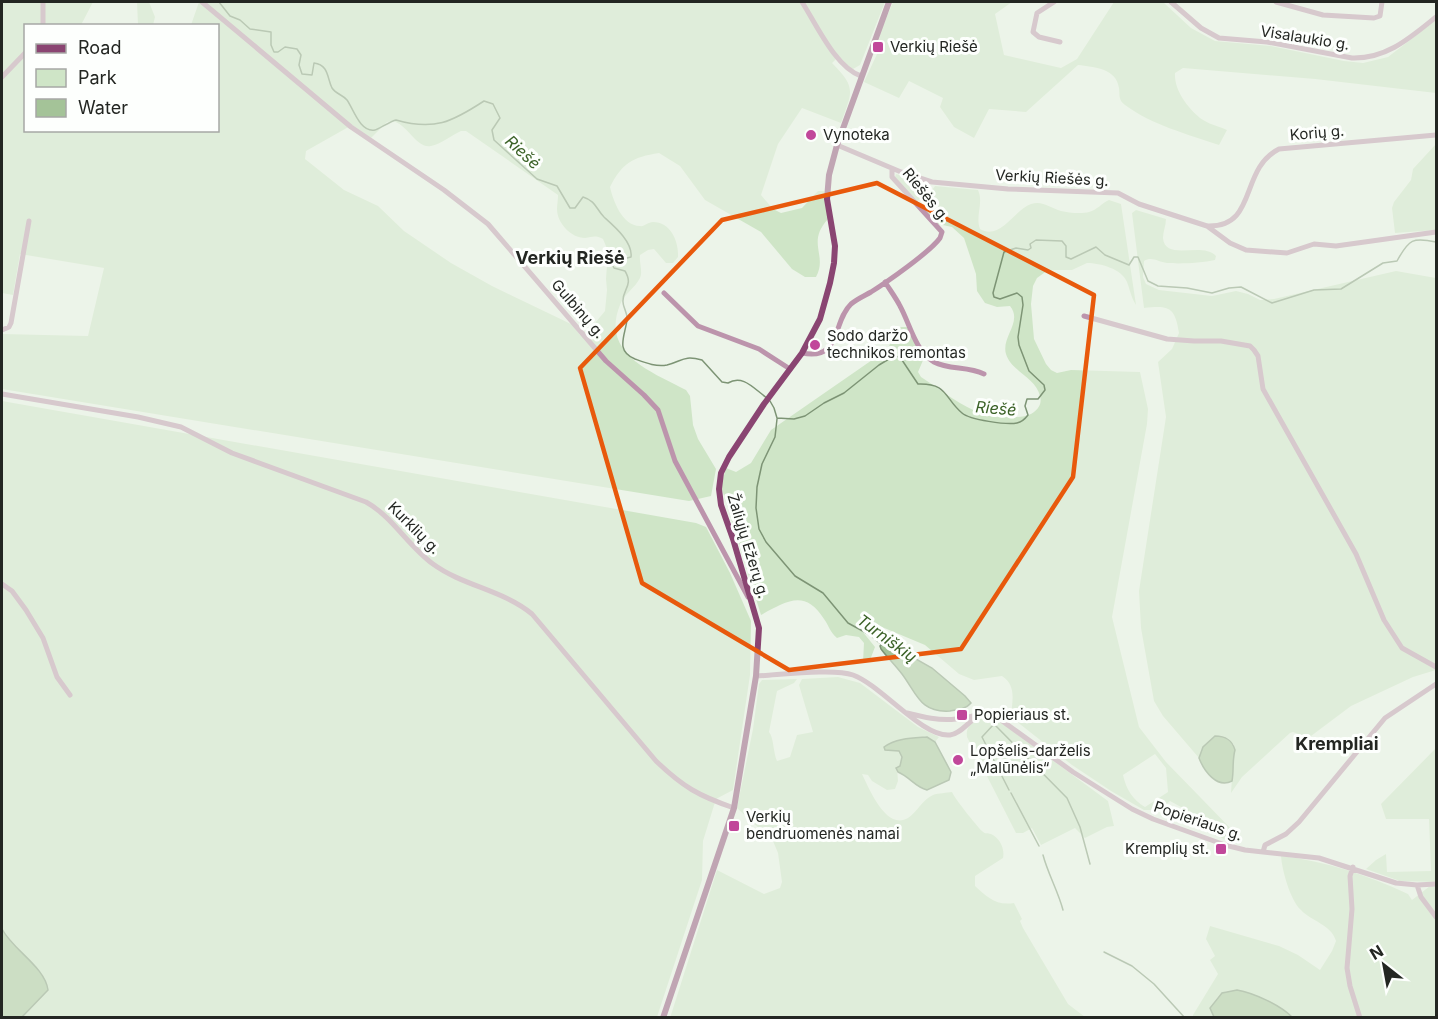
<svg xmlns="http://www.w3.org/2000/svg" width="1438" height="1019" viewBox="0 0 1438 1019" font-family="Inter,sans-serif">
<style>
.green{fill:#cfe5c7;fill-rule:evenodd}
.water{fill:#a4c398;stroke:#7d9475;stroke-width:1.5}
.lines{fill:none;stroke-linecap:round;stroke-linejoin:round}
.stream{stroke:#7d9475;stroke-width:1.5}
.minor{stroke:#bc94ac;stroke-width:5}
.major{stroke:#8a4572;stroke-width:6}
.marked{fill:none;stroke:#e8590c;stroke-width:4.5;stroke-linejoin:round}
.poi-dot{fill:#c1479a;stroke:#fdfffd;stroke-width:2}
.labels{text-anchor:middle;stroke-width:6;stroke-linejoin:round;paint-order:stroke}
.street-label{font-size:15px;fill:#232622;stroke:#fdfffd}
.poi-label{font-size:15px;fill:#232622;stroke:#fdfffd;text-anchor:start}
.water-label{font-size:16px;font-style:italic;fill:#3b6227;stroke:#fdfffd}
.quarter-label{font-size:18px;font-weight:bold;fill:#232622;stroke:#fdfffd}
</style>
<rect width="100%" height="100%" fill="#ecf4e9"/>
<path class="green" d="M2,2h91l-12,23 -55,1v104h192v-104l-27,-1 8,-23h686l-25,63 -7,4 -7,-4 -7,-9 -7,7c25,25 20,29 9,60l-39,-15 -24,36 -17,51 12,14 8,4 21,-5 16,-17h6l4,28c-22,24 0,36 -12,58h-11l-13,-8 -31,-37 -56,-32 -25,-34 -21,-13c-26,4 -37,10 -49,34 3,13 12,39 30,39 4,1 8,-4 13,-4 18,0 26,20 25,35l-5,6h-7l-12,-14 -6,1 -8,5c-1,7 3,17 0,23 -5,10 -16,16 -20,27 -20,49 32,67 66,85l4,6 3,29 5,14 18,30 -5,27 -22,5 -687,-112v-55l86,2 16,-68 -84,-14 -7,41 -11,-2zM392,121c15,2 24,28 39,25 10,-2 21,-11 30,-15h5l92,64c0,5 -1,10 -1,14 0,14 14,29 28,29 8,-1 10,-3 18,1l5,12 -2,28 1,11 -2,21 -10,12 -15,12 -7,-10 -81,-39 -41,-23 -47,-32 -26,-25 -34,-16 -39,-31 1,-8 46,-26 19,13 16,-16z
M137,2h12l6,15 -2,8h-15z
M893,2h119l-17,12 9,41 57,13 16,-9 37,-57h49l28,26 24,13 56,5 73,15 19,2 25,-6 48,-37v73l-121,-14 -132,-11 -8,5c-1,17 12,34 25,45 8,6 18,8 27,12l-8,15c-32,-11 -67,-20 -94,-40 -7,-5 -5,-10 -6,-17 -3,-20 -25,-21 -41,-23l-52,47 -37,-3 -15,29 -20,-11 -14,-20 3,-9 -34,-17 -10,17 -35,-16 13,-28 3,-21z
M1436,144v86l-41,3 -3,-25 2,-6 17,-22 2,-11z
M896,174l31,9v6l-9,12 -3,-1 -20,-23z
M935,186l43,4c6,13 -3,26 2,39 20,12 34,-19 51,-25 11,-4 20,4 30,7 8,2 21,3 28,1 8,-2 13,-9 20,-12l12,4 15,101c-5,-8 -6,-15 -9,-23 -5,-13 -27,-19 -40,-19l-15,7h-24l-11,8 -4,8 -2,18 3,35 12,25 5,6 6,3 14,-3 69,2 8,37 -1,15 -35,193 27,110 27,35 70,72 -7,7 -41,-17 -7,-17 -11,-6 -10,9h-16l-33,-19 -39,-26 -61,-48c1,-16 6,-31 -9,-41l-28,4 -15,-6 -34,-29 -55,-23h-6l-6,4 17,21 -5,13 -4,3 -3,-1 1,-19 -5,-6 -13,-2 -9,3c-7,-6 -8,-12 -13,-19 -19,-30 -37,-18 -63,-4l-40,-129 5,-18 10,4 15,-9 20,-33 104,-72 14,-12 10,-19h8l17,31 -6,14 3,5c20,13 41,30 64,38 6,2 15,1 23,2 9,0 18,1 26,-5 5,-4 8,-9 6,-16 -4,-18 -29,-25 -34,-42 -5,-17 17,-32 4,-48l-13,1 -12,-4 -8,-12 -1,-17 -12,-36 -12,-11 -14,-3 -14,-15v-8zM1155,754l11,14 2,24 -23,15c-12,-7 -19,-18 -22,-32z
M1136,210l30,9c0,6 -3,13 -3,19 2,24 40,3 53,18l-1,4c-13,3 -35,4 -48,3 -9,-1 -15,-7 -23,-2l-1,16 3,7 13,6 53,6 24,-5 12,3 12,6 14,-1 122,-28 40,7v392l-23,7 -62,29 -40,30 -5,1 -13,-5 -3,1 -48,44 -11,16 3,-48c-6,-7 -10,-9 -19,-9l-12,11 -4,11 -36,-42 -9,-15 -13,-73 -2,-37 27,-174 -8,-55 14,-13 7,-16c-4,-26 -10,-28 -35,-25l-12,-95z
M2,401l694,122 10,4 24,46 21,48 -1,54 -17,115 -17,9 -13,42 -1,39 -45,137 -497,1 -3,-2 -2,1h-153z
M838,677l22,6 58,44 21,10 -4,5 -8,-5 -28,13 3,7 -2,9 -3,2 1,13 -3,8 -8,1 -15,-9 -4,-6 -6,-1c7,14 24,57 46,44 9,-6 15,-19 25,-23 5,-2 14,-2 19,-3 3,7 24,33 30,39 5,4 3,1 9,3 9,4 14,15 12,24l-28,18v10c12,11 21,20 39,17l8,16 -2,2 3,7 45,76 17,13 -415,1 47,-148 47,24 16,-6 2,-6 -4,-29 -5,-12 -36,-33 16,-79 6,-45 3,-4 35,-1 -3,4 -17,8 -8,41c5,6 4,20 8,29l13,-4 7,-22 16,-3 -14,-47 3,-6z
M987,716l8,2 113,83 6,25 -7,1 -22,11 -10,-10 -34,17 -9,-17 -9,5h-7l-49,-96c-2,-13 10,-19 20,-21z
M1436,748v134l-36,-1 -34,-12 10,-9 10,-6 1,18 44,-1 -2,-52h-43l-5,-15z
M1281,856c45,5 86,19 127,38l4,6 18,-14h6v131h-144c-12,-12 -53,-34 -70,-24 -4,2 -9,11 -12,15l4,9h-21v-2l25,-41 -8,-14 5,-4 -9,-17 4,-13 69,20 19,9 22,15 12,-19 4,-10c-5,-17 -24,-19 -35,-31 -11,-10 -19,-40 -20,-54z"/>
<path class="water" d="M886,641h8l6,9 32,18 33,28 6,7c-5,6 -14,7 -21,8 -30,2 -33,-17 -48,-37 -7,-9 -15,-17 -21,-25l-1,-3z
M1215,736c11,0 17,4 20,14 -3,11 -1,21 -3,31 -15,8 -28,-10 -33,-23l4,-11z
M927,737l8,5 16,30 -2,8 -22,10c-12,-3 -17,-13 -29,-18l-2,-4 4,-2 2,-9 -3,-6 -14,-1 -1,-3c12,-9 29,-9 43,-10z
M2,929c11,21 43,38 46,61l-26,27h-20z
M1237,990c17,3 43,15 55,27h-78l-4,-9 12,-15z"/>
<g class="lines">
<path class="stream" d="M219,2l11,14 10,4 10,9 21,3v13l3,7h4l7,-5 12,2 4,6 -2,10 3,9 10,1 2,-12c15,2 13,15 18,25 4,6 11,7 15,12 6,8 13,33 28,30 2,0 16,-9 21,-10 38,11 56,2 88,-19l9,3 7,14 -8,12 2,10 43,39 20,7 13,22h5l8,-11c13,4 13,12 21,20 10,9 29,25 27,40l-16,4 -3,3 2,4 11,3c9,15 -3,18 -2,31 0,6 5,11 4,18 -2,16 -12,31 8,39 11,4 21,8 32,6 16,-4 16,-10 35,-5l20,22 6,1c15,-9 26,6 39,15
M770,401l4,7 3,10 17,1 11,-3 19,-13 20,-10 35,-28 15,-9 6,1 18,27c30,-1 26,14 44,29 8,7 45,12 55,10 5,-1 8,-4 11,-8l-3,-9 2,-7h11l7,-9 -1,-5 -15,-14 -10,-26 -1,-8 5,-32 -1,-8 -5,-4 -17,6 -6,-2 -1,-4 11,-41 12,-4 12,2 3,-2 -1,-4 6,-4 26,1 4,5v11l5,2 25,-12 9,8 24,10 5,-8h4l10,24 10,5 29,2 25,5 17,-5 12,-1 31,16 42,-13 27,-1 42,-26 14,-2c12,-22 16,-24 39,-19
M777,419l-2,18 -13,27 -5,23 -1,21 3,21 7,13 29,34 28,17 25,30 22,12 12,10
M1009,790l-27,-53 12,-13 73,74 13,29 10,37
M1011,793l28,53
M1043,855c5,19 15,36 20,55
M1104,952l28,14 22,18 31,34"/>
<path class="minor" d="M43,2v24
M202,2l149,125 93,63 44,34 118,137 38,34 14,15 17,51 73,136
M802,2c14,22 34,66 59,74
M1054,2l-17,11 -4,19 6,5 21,5
M1171,2l30,26 18,10 48,4 85,16c35,1 59,-21 84,-41
M1276,2l47,13 51,3 6,-2 2,-14
M2,77l24,-25
M837,145l64,27 31,10 76,7 110,4 21,11 68,22 23,17 16,7 41,3 27,-9 22,2 100,-14
M1208,226c50,1 31,-57 71,-77l157,-14
M885,282c5,8 11,16 15,24 10,18 15,45 34,56 15,8 34,4 50,12
M664,293l34,33 61,23 31,20
M1084,316l83,23 27,2h27l29,5 4,4 4,6 5,33 93,165 28,66 18,28 34,19
M2,330l7,-3 2,-4 18,-102
M802,353c40,8 30,-31 49,-49 6,-5 13,-8 20,-12 16,-10 59,-40 69,-54l2,-6 -50,-55v-8
M2,394l136,23 43,10 51,26 134,49c27,15 42,44 67,62 30,22 70,26 99,50l124,147c27,26 43,35 78,47
M2,584l10,7 14,19 17,28 14,39 13,18
M756,676c23,-1 78,-8 97,-1 28,10 70,63 97,60 10,-1 18,-13 27,-18
M907,713c16,4 32,8 49,6 13,-1 25,-7 38,-4l79,57 59,37 21,10 72,26 20,5 74,8 77,25 21,2 19,-1
M1263,852l2,-7 21,-11 13,-12 86,-104 51,-34
M1353,867l-3,9 2,33 -5,59 3,18 10,32
M1417,885l4,12 15,20"/>
<path class="major" d="M663,1018l71,-210 22,-132 3,-48 -26,-89 -12,-34 -2,-16 2,-16 8,-16 35,-53 38,-51 18,-34 10,-36 4,-20 1,-17 -8,-47 2,-24 8,-30 52,-143"/>
</g>
<path d="M0 0H1438V1019H0ZM877,183l217,112 -21,182 -112,172 -172,21 -147,-87 -62,-215 142,-148z" fill="#ecf4e9" fill-opacity=".55" fill-rule="evenodd"/>
<path class="marked" d="M877,183l217,112 -21,182 -112,172 -172,21 -147,-87 -62,-215 142,-148z"/>
<g class="poi-dot">
<rect x="872" y="41" width="12" height="12" rx="3"/>
<circle cx="811" cy="135" r="6"/>
<circle cx="815" cy="345" r="6"/>
<rect x="956" y="709" width="12" height="12" rx="3"/>
<circle cx="958" cy="760" r="6"/>
<rect x="728" y="820" width="12" height="12" rx="3"/>
<rect x="1215" y="843" width="12" height="12" rx="3"/>
</g>
<g class="labels">
<g class="street-label">
<text transform="translate(1305 38) rotate(9)" y="5">Visalaukio g.</text>
<text transform="translate(1317 133) rotate(-5)" y="5">Korių g.</text>
<text transform="translate(1052 178) rotate(3)" y="5">Verkių Riešės g.</text>
<text transform="translate(926 195) rotate(51)" y="5">Riešės g.</text>
<text transform="translate(578 309) rotate(49)" y="5">Gulbinų g.</text>
<text transform="translate(414 528) rotate(45)" y="5">Kurklių g.</text>
<text transform="translate(748 546) rotate(73)" y="5">Žaliųjų Ežerų g.</text>
<text transform="translate(1198 821) rotate(19)" y="5">Popieriaus g.</text>
</g>
<g class="poi-label">
<text x="890" y="52">Verkių Riešė</text>
<text x="823" y="140">Vynoteka</text>
<text x="827" y="341">Sodo daržo<tspan x="827" dy="17">technikos remontas</tspan></text>
<text x="974" y="720">Popieriaus st.</text>
<text x="970" y="756">Lopšelis-darželis<tspan x="970" dy="17">„Malūnėlis“</tspan></text>
<text x="746" y="822">Verkių<tspan x="746" dy="17">bendruomenės namai</tspan></text>
<text x="1209" y="854" text-anchor="end">Kremplių st.</text>
</g>
<g class="water-label">
<text transform="translate(523 152) rotate(43)" y="6">Riešė</text>
<text transform="translate(996 408) rotate(5)" y="6">Riešė</text>
<text transform="translate(887 638) rotate(36)" y="6">Turniškių</text>
</g>
<g class="quarter-label">
<text x="570" y="264">Verkių Riešė</text>
<text x="1337" y="750">Krempliai</text>
</g>
</g>
<rect width="1438" height="1019" fill="none" stroke="#232622" stroke-width="6"/>
<rect x="24" y="24" width="195" height="108" fill="#fdfffd" stroke="#a6a8a5" stroke-width="1.5"/>
<rect x="36" y="44" width="30" height="9" fill="#8a4572" stroke="#a6a8a5" stroke-width="1.5"/>
<text x="78" y="54" font-size="18" fill="#232622">Road</text>
<rect x="36" y="69" width="30" height="18" fill="#cfe5c7" stroke="#a6a8a5" stroke-width="1.5"/>
<text x="78" y="84" font-size="18" fill="#232622">Park</text>
<rect x="36" y="99" width="30" height="18" fill="#a4c398" stroke="#a6a8a5" stroke-width="1.5"/>
<text x="78" y="114" font-size="18" fill="#232622">Water</text>
<g transform="translate(1384 965) rotate(329)" stroke="#fdfffd" stroke-width="4.5" paint-order="stroke">
<path d="M0-4.5L10 22L0 15L-10 22Z" fill="#232622"/>
<text y="-9" font-size="16" font-weight="bold" text-anchor="middle" fill="#232622">N</text>
</g>
</svg>
